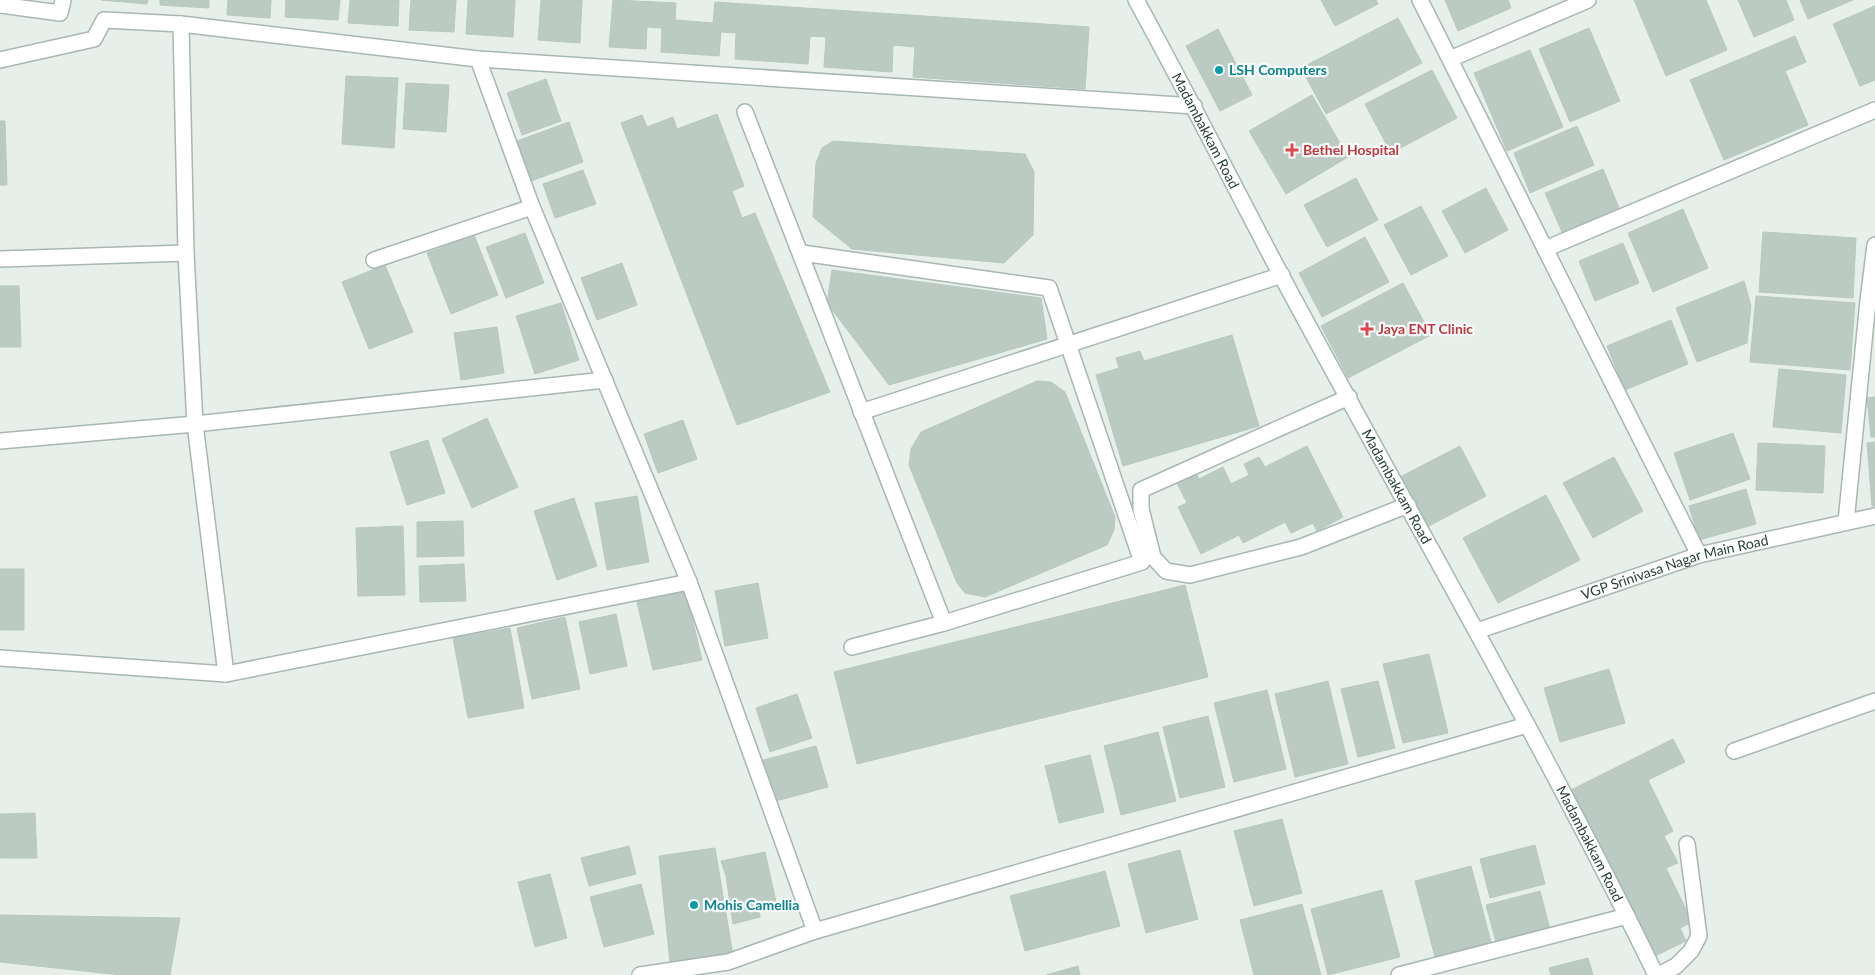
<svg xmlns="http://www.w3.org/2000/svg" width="1875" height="975" viewBox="0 0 1875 975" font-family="Lato,sans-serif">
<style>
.building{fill:#bbcac3;stroke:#b8c8c0}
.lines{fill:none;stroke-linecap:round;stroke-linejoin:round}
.lane-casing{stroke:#a8b7b1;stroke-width:18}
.street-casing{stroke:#a8b7b1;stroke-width:18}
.secondary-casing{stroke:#a4bab1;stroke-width:18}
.lane{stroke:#fff;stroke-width:15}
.street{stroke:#fff;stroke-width:15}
.secondary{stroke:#fff;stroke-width:15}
.culture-dot{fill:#0f9aa8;stroke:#f7fbf9;stroke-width:2}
.health-dot{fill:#e0444e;stroke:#f7fbf9;stroke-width:2}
.labels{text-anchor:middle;stroke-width:4.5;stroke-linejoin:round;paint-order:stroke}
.culture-label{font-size:14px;font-weight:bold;fill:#0d838f;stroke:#f7fbf9;text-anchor:start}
.street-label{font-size:14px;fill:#254137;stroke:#f7fbf9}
.health-label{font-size:14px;font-weight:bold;fill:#be3a42;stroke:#f7fbf9;text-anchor:start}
</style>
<rect width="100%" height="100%" fill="#e6efea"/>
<path class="building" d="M101,0h47l-1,4z
M160,0h49v8l-49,-3z
M228,0h43l-1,18 -43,-3z
M286,0h54l-2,20 -53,-3z
M350,0h49l-1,26 -50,-3z
M411,0h45l-2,32 -45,-2z
M468,0h47l-2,37 -47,-3z
M541,0h41l-2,43 -42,-3z
M613,0l63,3 -1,17 38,3 2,-21 374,25 -4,62 -172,-12 2,-30 -22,-2 -1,27 -68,-5 2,-30 -16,-1 -2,28 -73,-5 1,-26 -15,-1 -2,24 -58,-4 1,-24 -15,-1 -1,22 -37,-2z
M1321,0h55l2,4 -43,22z
M1445,0h63l3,8 -53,23z
M1634,0h72l21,50 -61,26z
M1738,0h48l8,20 -40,17z
M1800,0h53l-45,19z
M1875,6v74l-15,6 -27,-62z
M1398,18l24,45 -96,51 -25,-46z
M1589,28l31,73 -50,21 -31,-73z
M1218,29l34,66 -32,16 -34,-65z
M1795,36l11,26 -21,9 23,54 -84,35 -34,-80z
M1530,50l33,77 -56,24 -33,-78z
M1432,70l25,48 -66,35 -26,-49z
M346,76l52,2 -4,70 -52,-4z
M546,79l15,42 -39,14 -15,-42z
M406,83l43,2 -3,47 -43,-3z
M1312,95l36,62 -62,37 -37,-63z
M717,114l27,72 -12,5 10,27 13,-5 75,179 -93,33 -116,-302 21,-8 5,12 26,-10 4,12z
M0,121h5l2,64h-7z
M569,122l14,40 -52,19 -14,-40z
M1577,126l17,39 -64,28 -16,-40z
M833,141l192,13 9,18 -1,63 -29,28 -152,-14 -39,-32 3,-54 6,-15z
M1603,169l16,39 -57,24 -17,-39z
M583,170l13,34 -41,14 -12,-34z
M1356,178l22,42 -51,27 -23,-42z
M1486,188l22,42 -43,23 -23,-42z
M1421,206l27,50 -37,19 -27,-50z
M1683,209l25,59 -55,24 -25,-59z
M1763,232l93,6 -3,60 -94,-6z
M525,233l19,50 -38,15 -20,-51z
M474,235l24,60 -47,19 -24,-61z
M1365,237l24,45 -67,35 -23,-44z
M1623,243l16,40 -44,18 -16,-40z
M622,263l15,42 -40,15 -16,-42z
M385,265l28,67 -44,17 -27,-67z
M832,270l209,28 6,41 -158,46 -62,-82z
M1744,281l7,25 -4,37 -50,19 -21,-54z
M1403,283l28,52 -83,43 -27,-52z
M0,286h19l2,61h-21z
M1756,296l99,7 -5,67 -100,-8z
M561,303l18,57 -44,14 -19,-58z
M1671,320l17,44 -63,26 -18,-44z
M497,327l7,46 -43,7 -7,-47z
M1232,335l27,91 -136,40 -27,-91 23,-7 -3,-10 24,-7 4,10z
M1779,369l67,6 -5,58 -68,-6z
M1037,381l14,1 14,10 50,125 -1,13 -7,15 -122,52 -20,-4 -8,-10 -48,-118 2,-16 10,-17z
M1875,397v40h-4l-4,-39z
M487,418l31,69 -46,21 -30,-69z
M683,420l14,39 -39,14 -14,-39z
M1733,433l17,46 -60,21 -16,-47z
M428,440l17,53 -38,12 -17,-53z
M1875,442v64h-3l-5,-63z
M1758,443l67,3 -2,47 -67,-3z
M1307,446l36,71 -26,14 -4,-8 -22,10 -6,-11 -42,21 -4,-8 -38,19 -23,-47 9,-4 -11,-22 19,-9 4,7 24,-12 8,17 18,-9 -5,-11 15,-7 6,10z
M1460,446l26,50 -61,32 -27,-50z
M1614,457l29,54 -50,27 -30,-55z
M1746,489l10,35 -57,16 -10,-34z
M1546,495l34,65 -82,43 -35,-65z
M637,496l12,66 -42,8 -12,-67z
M574,498l23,68 -40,14 -23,-69z
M463,521l1,35 -47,1v-35z
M403,526l2,69 -47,1 -2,-68z
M464,564l2,37 -46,1 -1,-36z
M0,569h24v61h-24z
M758,583l10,55 -43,8 -10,-55z
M1185,585l23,92 -351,87 -23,-92z
M686,591l16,69 -49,10 -16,-68z
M616,614l11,52 -37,8 -11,-52z
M565,617l15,72 -48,10 -15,-71z
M510,628l14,80 -56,10 -15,-80z
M1429,654l19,79 -45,10 -20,-79z
M1609,669l16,54 -65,19 -16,-54z
M1328,681l20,83 -53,13 -20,-83z
M1378,681l17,67 -37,9 -17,-68z
M1267,690l19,79 -52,13 -20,-79z
M797,694l15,44 -42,14 -14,-44z
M1208,716l17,71 -45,11 -17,-71z
M1158,732l18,69 -55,14 -17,-69z
M1673,739l12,23 -37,18 25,51 -9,5 14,27 -12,5 26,54 -12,6 6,13 -31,15 -84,-166z
M816,746l12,41 -56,15 -12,-41z
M1090,755l14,57 -45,11 -14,-57z
M35,813l2,45h-37v-44z
M1282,819l20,74 -48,13 -20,-75z
M1535,845l10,39 -55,14 -10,-39z
M629,846l7,28 -47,12 -8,-28z
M715,848l18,107 -63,8 -11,-107z
M1180,850l18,69 -52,14 -18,-69z
M765,852l11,50 -17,2 1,13 -27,7 -7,-48 -5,-15z
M1471,866l20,76 -56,15 -20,-76z
M1105,871l15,55 -95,25 -15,-55z
M550,874l17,64 -32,9 -17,-65z
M641,884l13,50 -50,13 -14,-50z
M1382,890l18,67 -72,18 -17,-66z
M1540,891l11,42 -54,13 -11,-41z
M1302,904l19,71h-67l-14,-55z
M0,915l180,3 -10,57h-49l-121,-13z
M1588,958l5,17h-42l-2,-7z
M1078,966l2,9h-34z"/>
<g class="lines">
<g class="lane-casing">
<path id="lane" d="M1349,397l-208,93v19l12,48 13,14 24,4 111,-28 107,-42"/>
</g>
<g class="street-casing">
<g id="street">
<path d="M1420,0l279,555"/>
<path d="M0,5l60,8 3,-13"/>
<path d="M181,24l297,35 716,47"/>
<path d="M478,59l54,148 157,375 126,349"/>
<path d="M1450,59l138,-59"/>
<path d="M0,60l94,-21 10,-19 77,4 5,229 9,171 31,250"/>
<path d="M745,112l199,511 198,-61 -93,-274 -247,-35"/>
<path d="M1545,249l330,-139"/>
<path d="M0,259l186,-6"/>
<path d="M374,260l158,-53"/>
<path d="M861,412l421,-137"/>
<path d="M0,441l195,-17 410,-44"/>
<path d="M1846,522l22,-221 7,-56"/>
<path id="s1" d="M1477,631l222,-76 176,-39"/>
<path d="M852,647l92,-24"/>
<path d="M0,658l226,16 463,-92"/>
<path d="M1734,751l141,-50"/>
<path d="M640,975l88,-13 87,-31 712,-206"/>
<path d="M1399,975l228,-59"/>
<path d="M1659,975l17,-9 15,-15 8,-15 -12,-92"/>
</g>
</g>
<g class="secondary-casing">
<g id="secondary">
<path id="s2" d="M1136,0c50,91 97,184 145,275 125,233 259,462 375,700"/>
</g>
</g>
<use href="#lane" class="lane"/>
<use href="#street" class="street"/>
<use href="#secondary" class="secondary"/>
</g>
<g class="culture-dot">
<circle cx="1219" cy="70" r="5"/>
<circle cx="694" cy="905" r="5"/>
</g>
<g class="health-dot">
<path d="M1289.5 142.5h5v5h5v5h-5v5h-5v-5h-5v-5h5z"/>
<path d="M1364.5 321.5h5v5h5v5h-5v5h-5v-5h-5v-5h5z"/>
</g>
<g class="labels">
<g class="culture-label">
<text x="1229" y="75">LSH Computers</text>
<text x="704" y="910">Mohis Camellia</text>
</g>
<g class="street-label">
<text dy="5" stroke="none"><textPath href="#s2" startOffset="148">Madambakkam Road</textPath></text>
<text dy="5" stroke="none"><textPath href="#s2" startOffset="552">Madambakkam Road</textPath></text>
<text dy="5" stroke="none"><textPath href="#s1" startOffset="208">VGP Srinivasa Nagar Main Road</textPath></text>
<text dy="5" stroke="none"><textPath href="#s2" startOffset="958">Madambakkam Road</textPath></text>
</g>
<g class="health-label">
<text x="1303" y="155">Bethel Hospital</text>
<text x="1378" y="334">Jaya ENT Clinic</text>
</g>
</g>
</svg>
